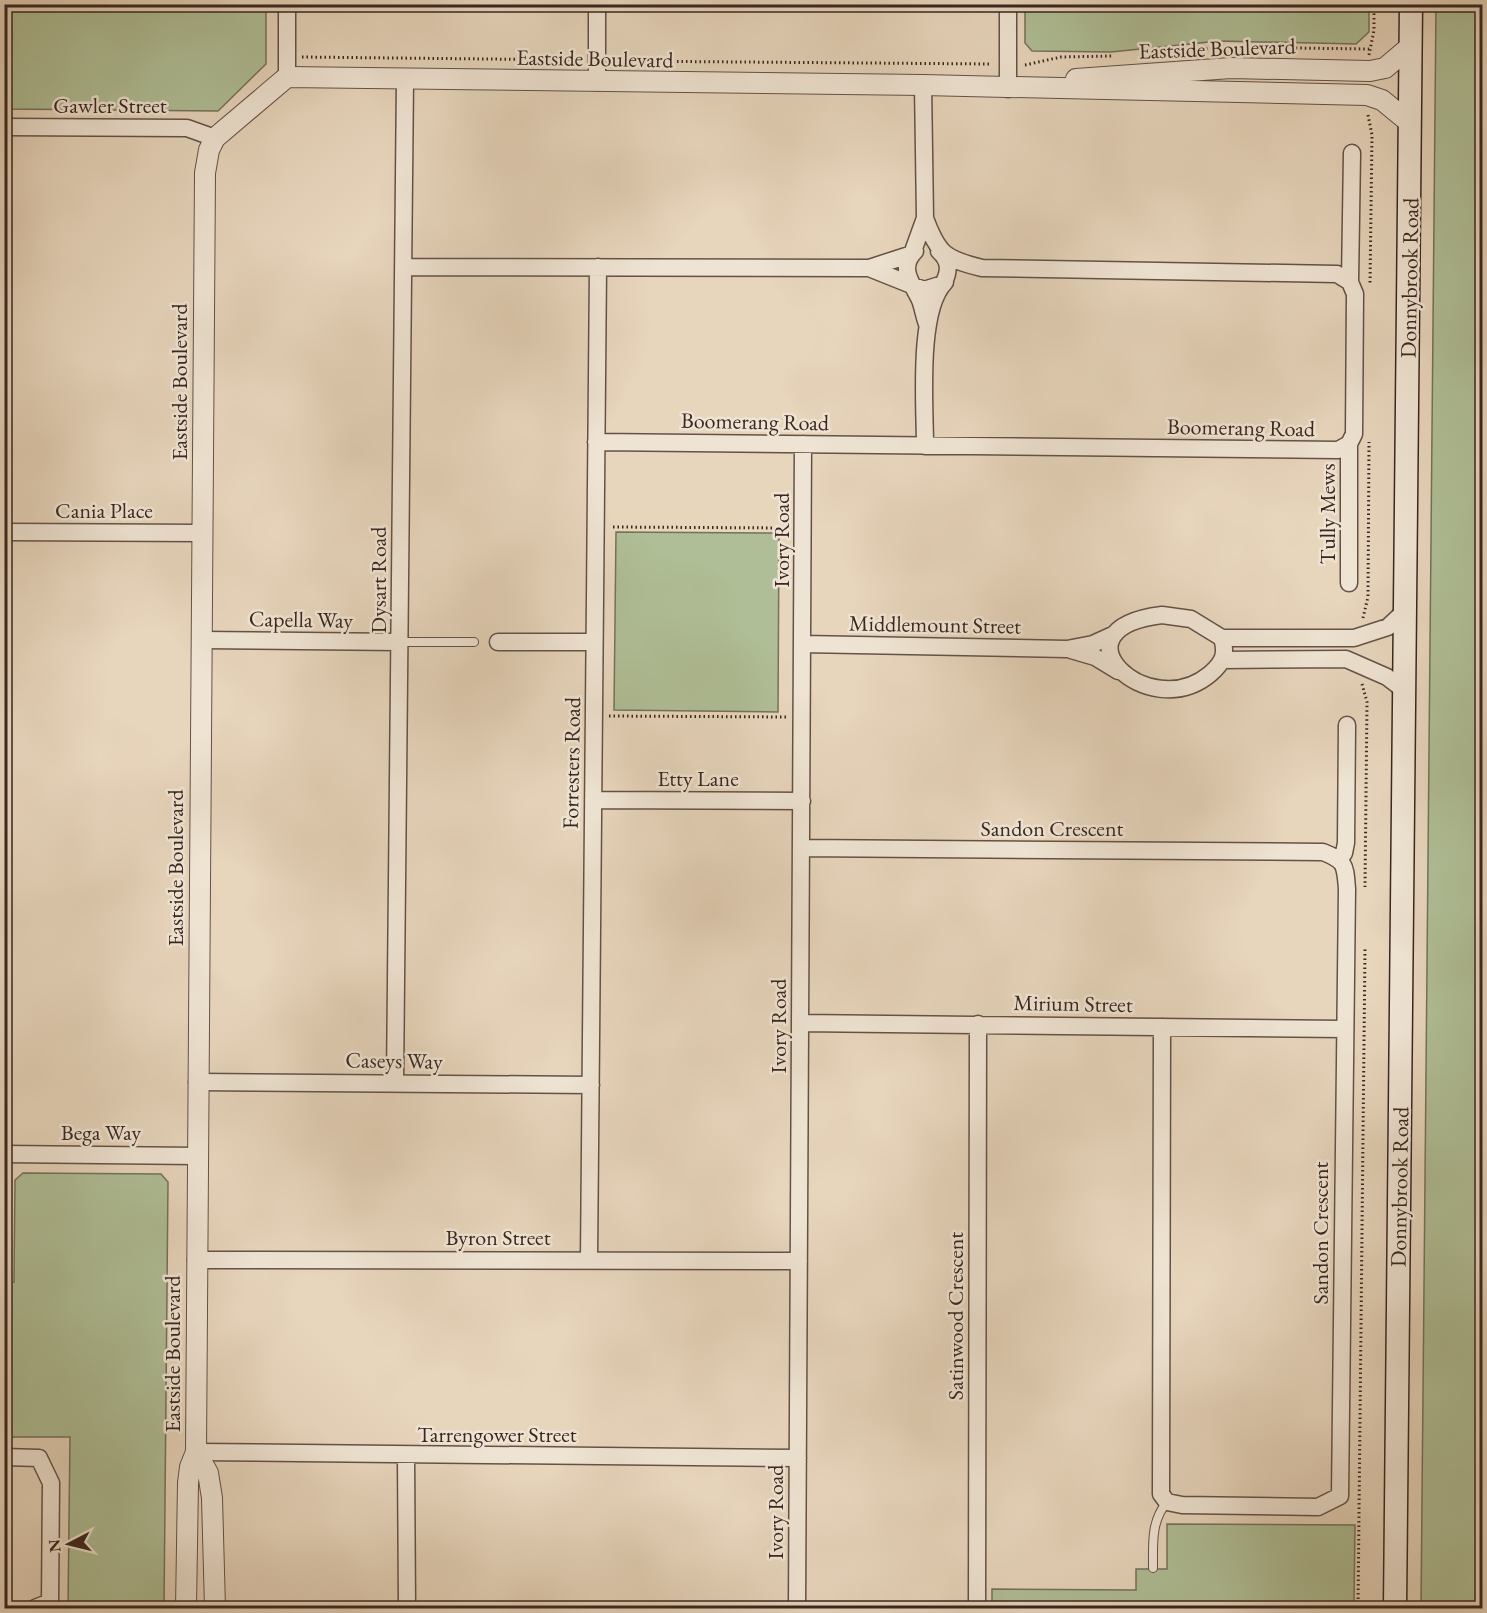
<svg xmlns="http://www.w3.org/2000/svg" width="1487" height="1613" viewBox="0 0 1487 1613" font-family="'EB Garamond',serif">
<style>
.green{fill:#afbe96;stroke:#74725b;stroke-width:1.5}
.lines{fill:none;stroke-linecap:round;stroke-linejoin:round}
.service-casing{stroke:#645247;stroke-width:10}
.minor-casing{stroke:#645247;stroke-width:19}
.tertiary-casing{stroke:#645247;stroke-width:22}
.secondary-casing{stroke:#392720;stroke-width:25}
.path{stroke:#392720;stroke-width:3;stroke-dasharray:1.5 3;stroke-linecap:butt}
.service{stroke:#efe4d3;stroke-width:8}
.minor{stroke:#efe4d3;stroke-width:16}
.tertiary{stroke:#efe4d3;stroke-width:20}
.secondary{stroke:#efe4d3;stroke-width:22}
.labels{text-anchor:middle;stroke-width:5;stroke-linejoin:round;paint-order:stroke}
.street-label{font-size:22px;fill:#392720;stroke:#efe4d3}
</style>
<rect width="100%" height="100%" fill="#e7d5bc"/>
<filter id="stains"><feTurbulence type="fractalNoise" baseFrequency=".00333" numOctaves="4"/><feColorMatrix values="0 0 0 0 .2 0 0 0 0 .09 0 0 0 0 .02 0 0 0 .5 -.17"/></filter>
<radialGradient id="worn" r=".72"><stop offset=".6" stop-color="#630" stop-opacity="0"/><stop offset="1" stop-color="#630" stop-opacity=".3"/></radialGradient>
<path class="green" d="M5,4l261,1v59l-48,47 -213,-2z
M1482,4v1604h-61l15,-1603z
M1025,5h344v27l-13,12 -137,-3 -108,11 -79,-1 -7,-8z
M616,532l163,1 -1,179 -164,-2z
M23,1173l138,1 7,8 -4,426h-96l2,-171h-65v-154l9,-1 1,-102z
M1167,1524l188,1 -1,76 -22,7h-340v-19l144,1v-21h31z"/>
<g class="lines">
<g class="service-casing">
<path id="service" d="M400,642h74
M1153,1568c0,-25 -2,-47 14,-66"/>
</g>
<g class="minor-casing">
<path id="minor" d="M597,4v78
M287,77v-73
M1008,89v-85
M4,127l183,1 28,10
M915,251c-17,17 -3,32 5,49 3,8 4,16 7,24
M403,267l466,1 43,-14 13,-36 -2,-133
M869,268l55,22 19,-6c7,-13 7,-23 -4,-33
M1350,282l2,-129
M596,442l742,8 11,-6 5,-10 1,-140 -5,-12 -13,-8 -355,-6c-37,-9 -44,-14 -57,-50
M925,446c0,-40 -8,-136 20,-164
M4,532l198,1
M1349,583v-139
M1162,615l29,4 31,19c5,16 1,25 -12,36 -62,52 -163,-45 -48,-59z
M1222,638h132l34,-11 17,-16
M201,640l199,2
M498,642h96
M803,644l264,5 26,-5 22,-10
M1071,650l24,7 23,14
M1223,660l123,-1 41,18 17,13
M593,800l209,1
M802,848l521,4c23,9 22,13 24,37l-7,607 -22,11 -136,-2 -15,-3 -6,-8 1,-467
M1340,858l4,-5 2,-10 1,-118
M801,1023l543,6
M197,1082l394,3
M395,1082l10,-1004
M4,1154l193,2
M589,1259l9,-992
M196,1260l603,1
M196,1452l602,6
M406,1455l1,153
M4,1457l35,1 12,25 -1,119 -15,6
M797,1608l6,-1164
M977,1608l1,-584"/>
</g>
<g class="tertiary-casing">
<path id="tertiary" d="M1076,79l155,-11 139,3 15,-3 26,-22
M196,1452l12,21 4,25 3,110
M186,1608l2,-125 2,-16 6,-15 9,-1279 4,-23 6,-12 72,-61 636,8 444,10 15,5 28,23"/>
</g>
<g class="secondary-casing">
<path id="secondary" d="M1395,1608l16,-1604"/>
</g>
<path class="path" d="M1188,51l32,-4 149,2
M1369,55l5,-25v-26
M302,57l278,3
M614,61l377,3
M1025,65l36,-8 52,-1
M1368,115l4,20 -2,150
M613,527l173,1
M1363,618l5,-21 1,-155
M1362,684l5,18 -2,185
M609,716l177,1
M1358,1608l7,-660"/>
<use href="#service" class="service"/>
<use href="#minor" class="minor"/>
<use href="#tertiary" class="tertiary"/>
<use href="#secondary" class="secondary"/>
</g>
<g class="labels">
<g class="street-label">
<text transform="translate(1217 48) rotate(-2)" y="8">Eastside Boulevard</text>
<text transform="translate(595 58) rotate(1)" y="8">Eastside Boulevard</text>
<text x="110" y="113">Gawler Street</text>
<text transform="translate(1409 278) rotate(-89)" y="8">Donnybrook Road</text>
<text transform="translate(179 382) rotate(-90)" y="8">Eastside Boulevard</text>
<text transform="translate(755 421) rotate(1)" y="8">Boomerang Road</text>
<text transform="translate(1241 427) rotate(1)" y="8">Boomerang Road</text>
<text x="104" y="518">Cania Place</text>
<text transform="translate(1327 514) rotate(-90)" y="8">Tully Mews</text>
<text transform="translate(781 540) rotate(-90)" y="8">Ivory Road</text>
<text transform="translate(378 580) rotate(-90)" y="8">Dysart Road</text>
<text transform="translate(301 619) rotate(1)" y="8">Capella Way</text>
<text transform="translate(935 624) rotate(1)" y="8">Middlemount Street</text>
<text transform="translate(571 763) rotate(-89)" y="8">Forresters Road</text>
<text x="698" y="786">Etty Lane</text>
<text x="1052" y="836">Sandon Crescent</text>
<text transform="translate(175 868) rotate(-90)" y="8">Eastside Boulevard</text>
<text transform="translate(1073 1003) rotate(1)" y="8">Mirium Street</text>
<text transform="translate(778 1026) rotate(-90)" y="8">Ivory Road</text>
<text transform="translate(394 1060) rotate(1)" y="8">Caseys Way</text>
<text x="101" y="1140">Bega Way</text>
<text transform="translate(1399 1187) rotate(-89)" y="8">Donnybrook Road</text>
<text transform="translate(1320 1233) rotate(-90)" y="8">Sandon Crescent</text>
<text x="498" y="1245">Byron Street</text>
<text transform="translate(955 1316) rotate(-90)" y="8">Satinwood Crescent</text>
<text transform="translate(172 1354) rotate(-90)" y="8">Eastside Boulevard</text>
<text x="497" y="1442">Tarrengower Street</text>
<text transform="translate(775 1512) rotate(-90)" y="8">Ivory Road</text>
</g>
</g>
<rect width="1487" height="1613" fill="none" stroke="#e7d5bc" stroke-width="24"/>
<rect x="6" y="6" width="1475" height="1601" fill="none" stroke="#392720" stroke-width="3"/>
<rect x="12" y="12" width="1463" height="1589" fill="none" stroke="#392720" stroke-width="1.5"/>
<g transform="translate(69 1544) rotate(263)" stroke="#efe4d3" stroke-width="4.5" paint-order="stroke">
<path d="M0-4.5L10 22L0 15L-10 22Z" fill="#392720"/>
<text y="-9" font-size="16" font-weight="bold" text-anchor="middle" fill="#392720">N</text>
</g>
<rect width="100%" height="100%" filter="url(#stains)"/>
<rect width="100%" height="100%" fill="url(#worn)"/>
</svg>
